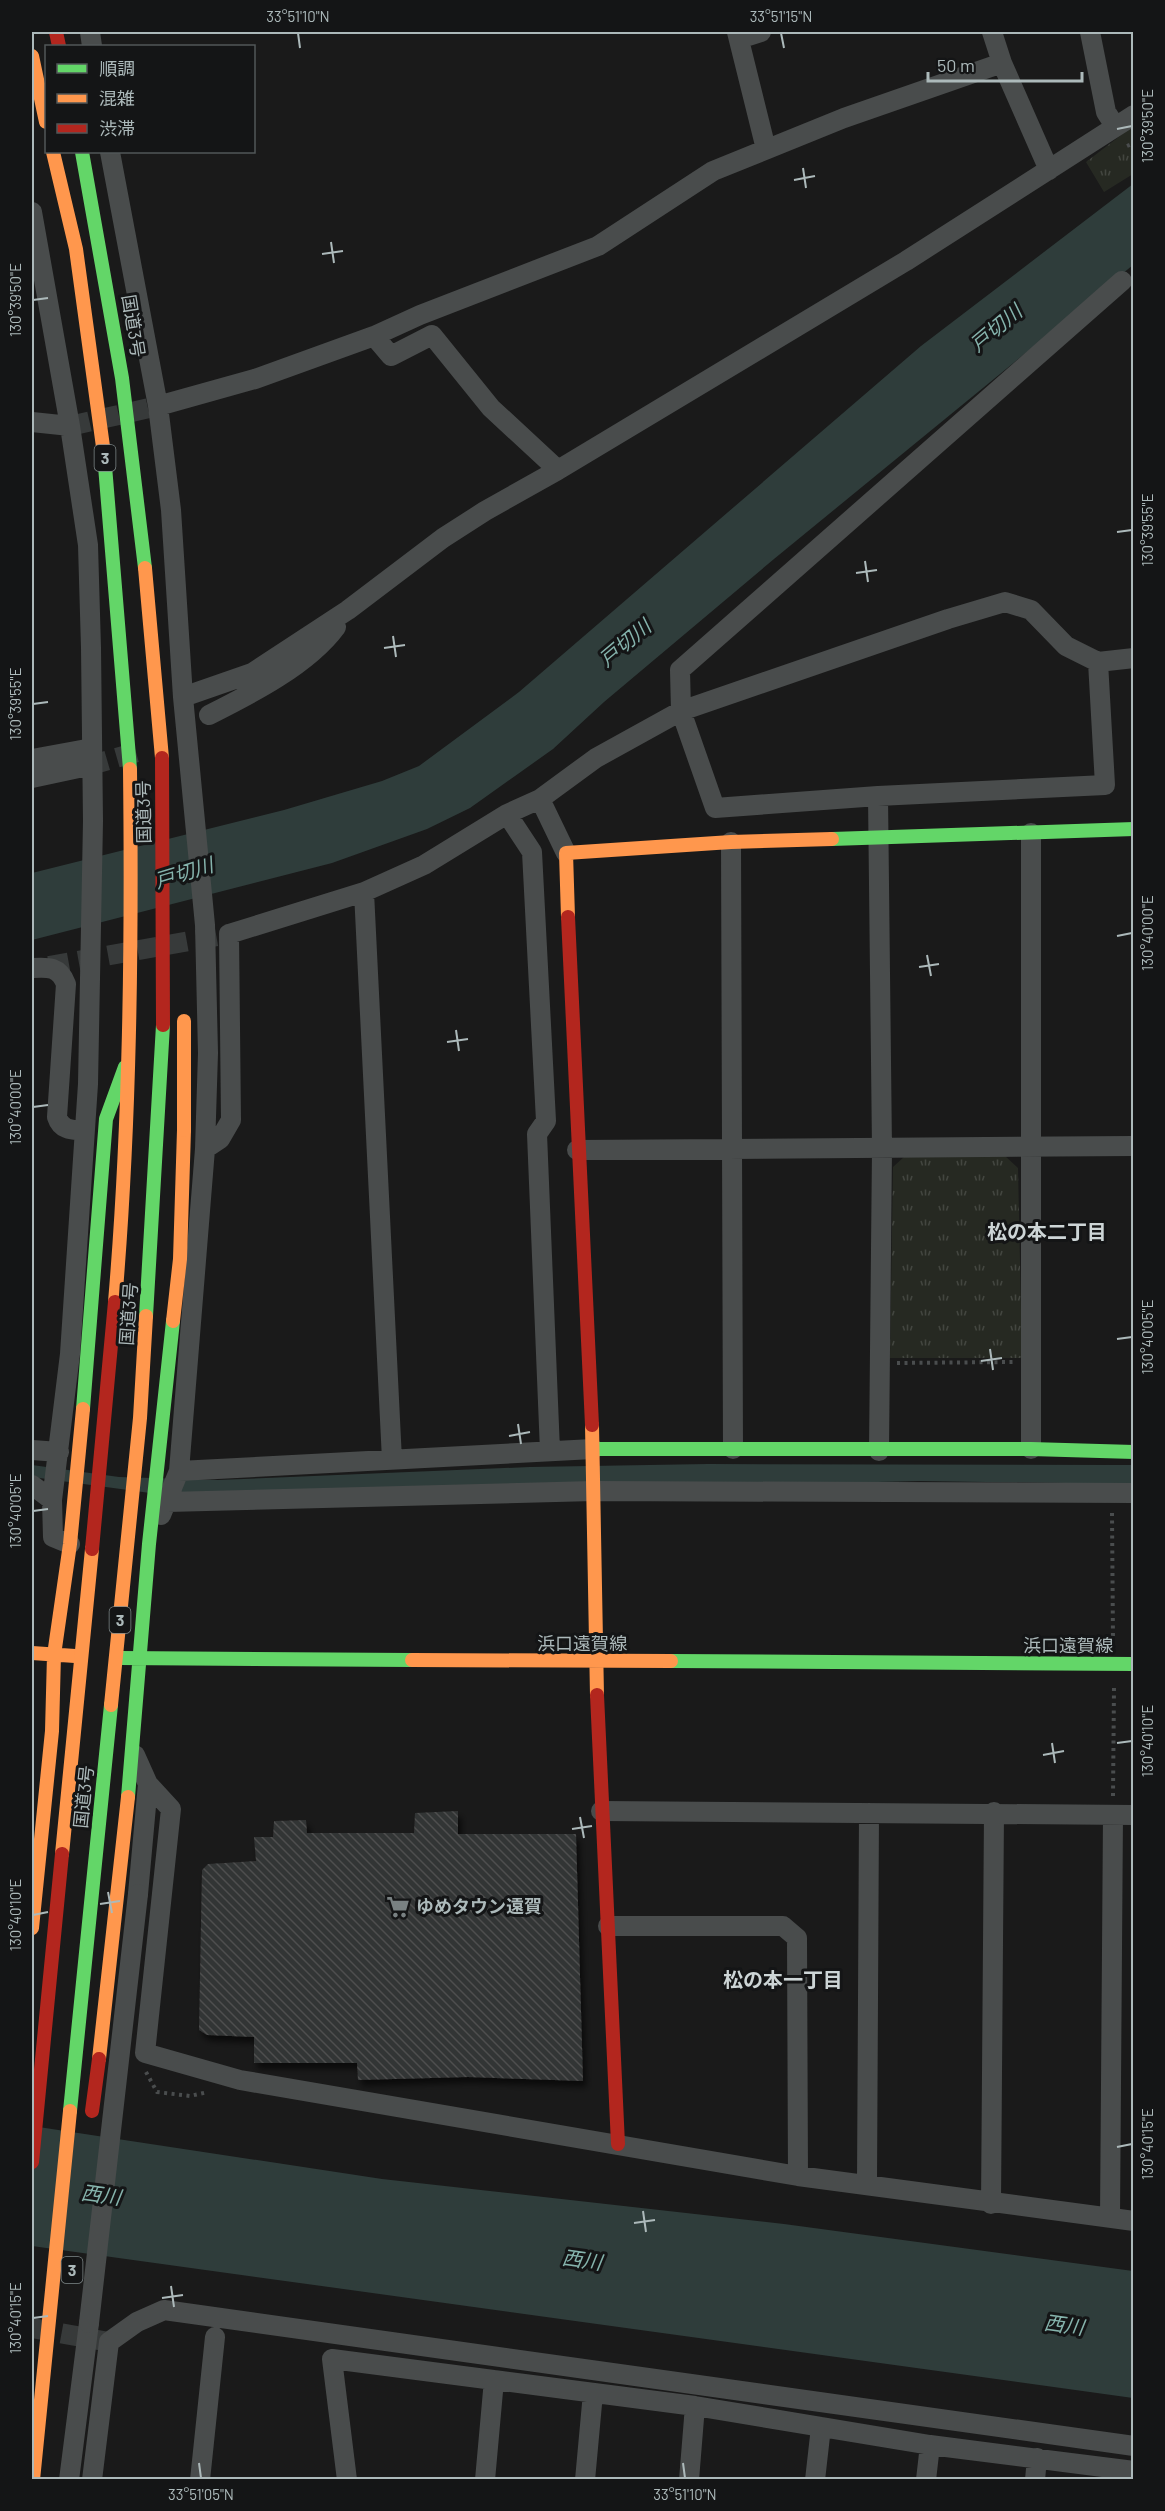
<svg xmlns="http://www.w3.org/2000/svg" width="1165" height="2511" viewBox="0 0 1165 2511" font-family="Barlow,'Noto Sans JP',sans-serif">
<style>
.park{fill:url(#park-tufts)}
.water{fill:#2f3d3b}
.building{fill:url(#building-back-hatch);filter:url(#shadow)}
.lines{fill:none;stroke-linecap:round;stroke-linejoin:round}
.street-tunnel{stroke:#373a3a;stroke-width:20;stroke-dasharray:20 10;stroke-linecap:butt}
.path{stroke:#4a4d4e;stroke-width:4;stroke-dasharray:3 4.5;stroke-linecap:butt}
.street{stroke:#494c4c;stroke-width:20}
.fast{stroke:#63d668;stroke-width:14}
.slow{stroke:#ff974d;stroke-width:14}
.jam{stroke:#b3261e;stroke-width:14}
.street-bridge{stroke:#494c4c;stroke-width:20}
.fast-bridge{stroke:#63d668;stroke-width:14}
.slow-bridge{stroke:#ff974d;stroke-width:14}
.jam-bridge{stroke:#b3261e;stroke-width:14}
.ticks{fill:none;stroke:#acb9ba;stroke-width:2}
.labels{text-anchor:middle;stroke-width:6;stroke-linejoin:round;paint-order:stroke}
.shield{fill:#141516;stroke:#7e8889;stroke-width:1.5}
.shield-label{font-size:16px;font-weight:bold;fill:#acb9ba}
.street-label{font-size:18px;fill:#acb9ba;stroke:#141516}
.poi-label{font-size:18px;font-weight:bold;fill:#acb9ba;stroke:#141516;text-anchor:start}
.water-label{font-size:20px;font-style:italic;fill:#85b3ac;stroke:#141516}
.neighbourhood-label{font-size:20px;font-weight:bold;fill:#cdd5d6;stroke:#141516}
.neatline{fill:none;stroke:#acb9ba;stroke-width:2}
.ticks-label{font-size:15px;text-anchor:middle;fill:#acb9ba}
</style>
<defs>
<pattern id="park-tufts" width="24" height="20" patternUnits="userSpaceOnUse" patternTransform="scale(1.5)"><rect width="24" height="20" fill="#262922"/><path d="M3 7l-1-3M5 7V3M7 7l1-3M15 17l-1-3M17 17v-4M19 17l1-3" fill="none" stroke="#434640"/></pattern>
<pattern id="building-back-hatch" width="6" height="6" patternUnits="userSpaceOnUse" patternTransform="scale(1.5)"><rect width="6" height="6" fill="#333434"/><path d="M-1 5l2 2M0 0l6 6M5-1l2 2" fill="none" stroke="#4e4f4f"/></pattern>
<filter id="shadow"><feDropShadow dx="3.5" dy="6" stdDeviation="3" flood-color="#0009"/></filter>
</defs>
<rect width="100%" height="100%" fill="#1a1a1a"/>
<path class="park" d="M1133,126v48l-29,18 -18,-30z
M1005,1156l13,12 4,190h-132l3,-191 11,-10z"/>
<path class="water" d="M1133,184v81l-359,294 -170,143 -51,47 -83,59 -43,21 -95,34 -300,77v-67l252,-63 98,-29 37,-15 100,-74 402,-346z
M708,1464l412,1h14l-1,19 -213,-3 -733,17 -155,-21v-12l87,12 99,3 312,-13z
M32,2126l350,53 402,45 349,47v127l-1101,-152z"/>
<path class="building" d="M458,1811v23h118l7,247 -115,-4 -110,3 -1,-17h-103v-26l-47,-2 -8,-5 3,-160 6,-6 48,-3 -2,-24h19l1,-16 32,-1 1,13h107l1,-20z"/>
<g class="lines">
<path class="street-tunnel" d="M70,426l88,-20
M88,766l49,-14
M49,966l180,-32
M32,2328l77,14"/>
<path class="path" d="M1127,146l7,-3
M897,1363l116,-1
M1112,1513l1,127
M1113,1796l1,-109
M146,2072l11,20 33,4 18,-4"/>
<path class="street" d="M90,32l2,14
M737,32l29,117
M992,32l10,31 47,107
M1090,32l16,80 9,14
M739,39l22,-7
M110,152l48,254 13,104 12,187 22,228 3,128 -3,96 -26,322 -18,44
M32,212l38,214 18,119 3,103 2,173 -5,263 -18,270 -18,146 1,37 17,7
M374,336l17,20 41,-21 59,73 67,62
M158,406l97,-27 119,-43 46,-21 178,-69 115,-75 131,-53 158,-55
M32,422l38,4
M1098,662l7,123 -227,11 -163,12 -34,-97 -1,-41 442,-389
M183,697l69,-24 96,-63 95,-72 42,-27 73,-41 348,-209 228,-146
M209,715c42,-21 99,-50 127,-88
M32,759l60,-11
M32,778l56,-12
M878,796l4,353 -3,302
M540,799l26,54
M507,814l25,38 14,269 -9,13 13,317
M1031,833v616
M731,842l2,607
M364,892l28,568
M32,968c16,-1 27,-2 34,16l-9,133c4,13 15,13 27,14
M205,1149l15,-10 11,-19 -2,-186 135,-42 60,-27 83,-51 33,-15 56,-41 85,-47 267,-92 57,-17 26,8 35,36 32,16 36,-4
M577,1150l557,-4
M32,1450l27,2
M179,1471l414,-22
M32,1485l20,15
M167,1502l427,-11 540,2
M135,1755l13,29 23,25 -26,244 95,27 558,96 336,45
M601,1811l533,4
M138,1894l10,-110
M608,1926h175l14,12 1,238
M867,2184l2,-371
M991,2204l3,-392
M1110,2218l3,-403
M69,2480l20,-157
M92,2480l17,-138 28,-20 27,-12 970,136
M200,2480l15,-143
M347,2480l-15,-121 363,47 235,39 204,26
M485,2480l9,-100
M585,2480l8,-87
M689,2480l6,-74
M815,2480l6,-53
M926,2480l4,-35
M1035,2480l2,-22"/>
<path class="fast" d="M82,152l40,226 23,190
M104,454l26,315
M832,839l302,-10
M83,1409l23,-290 19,-52
M593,1449h438l103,3
M120,1658l292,2
M671,1661l463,3
M128,1797l21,-253 24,-223"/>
<path class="slow" d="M32,56l14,66
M53,152l23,97 28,205
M145,568l17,190
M568,917l-2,-64 165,-11 101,-3
M173,1321l7,-62 4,-129
M592,1425l5,270
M32,1653l43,3
M412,1660l259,1
M32,1928l20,-197 2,-76 16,-111 13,-135
M99,2059l29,-262"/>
<path class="jam" d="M56,32l3,14
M568,917l24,508
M597,1695l21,449"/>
<path class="street-bridge" d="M89,2323l49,-429"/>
<path class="fast-bridge" d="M146,1316l17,-291
M70,2111l41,-406"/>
<path class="slow-bridge" d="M184,1021v109
M115,1302c15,-177 17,-355 15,-533
M111,1705l29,-287 6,-102
M62,1854l30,-305
M33,2480l37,-369"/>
<path class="jam-bridge" d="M162,758l1,267
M92,1549l23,-247
M92,2111l7,-52
M32,2162l30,-308"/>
</g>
<path class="ticks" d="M298,33l2,15M781,33l3,15M1117,129l15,-3M803,168l3,20M794,180l21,-4M331,242l3,21M322,254l21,-3M33,300l15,-2M1117,532l15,-2M865,561l3,21M856,573l21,-3M393,636l3,21M384,648l21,-3M33,704l15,-2M1117,936l15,-3M927,955l4,21M919,967l20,-3M456,1030l3,21M447,1042l21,-3M33,1107l15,-2M1117,1339l15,-2M990,1349l3,21M981,1361l21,-3M518,1424l3,20M509,1436l21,-4M33,1511l15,-2M1052,1743l3,20M1117,1743l15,-2M1043,1755l21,-4M580,1817l4,21M572,1829l20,-3M108,1892l4,21M100,1904l20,-3M33,1915l15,-3M1117,2147l15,-3M643,2211l3,21M634,2223l21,-3M171,2286l3,21M162,2298l21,-3M33,2318l15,-2M199,2463l2,15M683,2463l2,15"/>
<defs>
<g id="supermarket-bare" transform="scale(1.8)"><path d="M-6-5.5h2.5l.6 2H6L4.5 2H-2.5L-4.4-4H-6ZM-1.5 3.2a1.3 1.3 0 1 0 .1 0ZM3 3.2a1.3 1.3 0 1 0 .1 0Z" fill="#798182" stroke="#141516" stroke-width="2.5" paint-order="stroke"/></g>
</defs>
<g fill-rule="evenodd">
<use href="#supermarket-bare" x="398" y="1907"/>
</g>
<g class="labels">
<g class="shield">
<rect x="94.5" y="445" width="21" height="26" rx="4.5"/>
<rect x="109.5" y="1607" width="21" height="26" rx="4.5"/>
<rect x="61.5" y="2257" width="21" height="26" rx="4.5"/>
</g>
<g class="shield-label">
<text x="105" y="464">3</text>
<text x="120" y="1626">3</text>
<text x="72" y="2276">3</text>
</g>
<g class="street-label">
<text transform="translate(133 326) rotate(81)" y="6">国道3号</text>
<text transform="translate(144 812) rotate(-91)" y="6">国道3号</text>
<text transform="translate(129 1314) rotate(-86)" y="6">国道3号</text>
<text x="582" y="1650">浜口遠賀線</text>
<text x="1068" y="1652">浜口遠賀線</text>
<text transform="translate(84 1797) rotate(-84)" y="6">国道3号</text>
</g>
<g class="poi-label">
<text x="416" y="1913">ゆめタウン遠賀</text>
</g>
<g class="water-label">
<text transform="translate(996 328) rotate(-40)" y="7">戸切川</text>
<text transform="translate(625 643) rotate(-40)" y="7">戸切川</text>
<text transform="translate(184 873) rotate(-17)" y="7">戸切川</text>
<text transform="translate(101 2195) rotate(8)" y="7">西川</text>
<text transform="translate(582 2260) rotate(8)" y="7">西川</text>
<text transform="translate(1064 2325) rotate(8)" y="7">西川</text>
</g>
<g class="neighbourhood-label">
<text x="1047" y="1239">松の本二丁目</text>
<text x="783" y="1987">松の本一丁目</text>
</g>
</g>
<rect width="1165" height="2511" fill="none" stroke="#141516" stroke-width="66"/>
<rect x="45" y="45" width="210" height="108" fill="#141516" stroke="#515758" stroke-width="1.5"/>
<rect x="57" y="64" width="30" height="9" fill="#63d668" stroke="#515758" stroke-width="1.5"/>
<text x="99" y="75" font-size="18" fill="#acb9ba">順調</text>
<rect x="57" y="94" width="30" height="9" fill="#ff974d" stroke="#515758" stroke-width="1.5"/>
<text x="99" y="105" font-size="18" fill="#acb9ba">混雑</text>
<rect x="57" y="124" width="30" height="9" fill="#b3261e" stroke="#515758" stroke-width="1.5"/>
<text x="99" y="135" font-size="18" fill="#acb9ba">渋滞</text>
<path d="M928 72v9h154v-9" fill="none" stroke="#acb9ba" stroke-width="3"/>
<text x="937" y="72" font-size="18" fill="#acb9ba" stroke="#141516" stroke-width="4.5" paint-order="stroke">50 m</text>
<rect x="33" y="33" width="1099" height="2445" class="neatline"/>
<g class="ticks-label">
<text x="298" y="22">33°51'10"N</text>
<text x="781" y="22">33°51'15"N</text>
<text transform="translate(1148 126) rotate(-90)" y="5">130°39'50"E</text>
<text transform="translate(16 300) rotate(-90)" y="5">130°39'50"E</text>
<text transform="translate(1148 530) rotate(-90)" y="5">130°39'55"E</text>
<text transform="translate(16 704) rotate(-90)" y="5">130°39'55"E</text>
<text transform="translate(1148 933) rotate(-90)" y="5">130°40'00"E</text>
<text transform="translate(16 1107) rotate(-90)" y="5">130°40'00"E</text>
<text transform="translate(1148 1337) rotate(-90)" y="5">130°40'05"E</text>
<text transform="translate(16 1511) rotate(-90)" y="5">130°40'05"E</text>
<text transform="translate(1148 1741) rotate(-90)" y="5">130°40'10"E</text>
<text transform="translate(16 1915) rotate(-90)" y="5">130°40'10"E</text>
<text transform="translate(1148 2144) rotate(-90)" y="5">130°40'15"E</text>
<text transform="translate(16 2318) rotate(-90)" y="5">130°40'15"E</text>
<text x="201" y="2500">33°51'05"N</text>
<text x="685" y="2500">33°51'10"N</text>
</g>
</svg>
